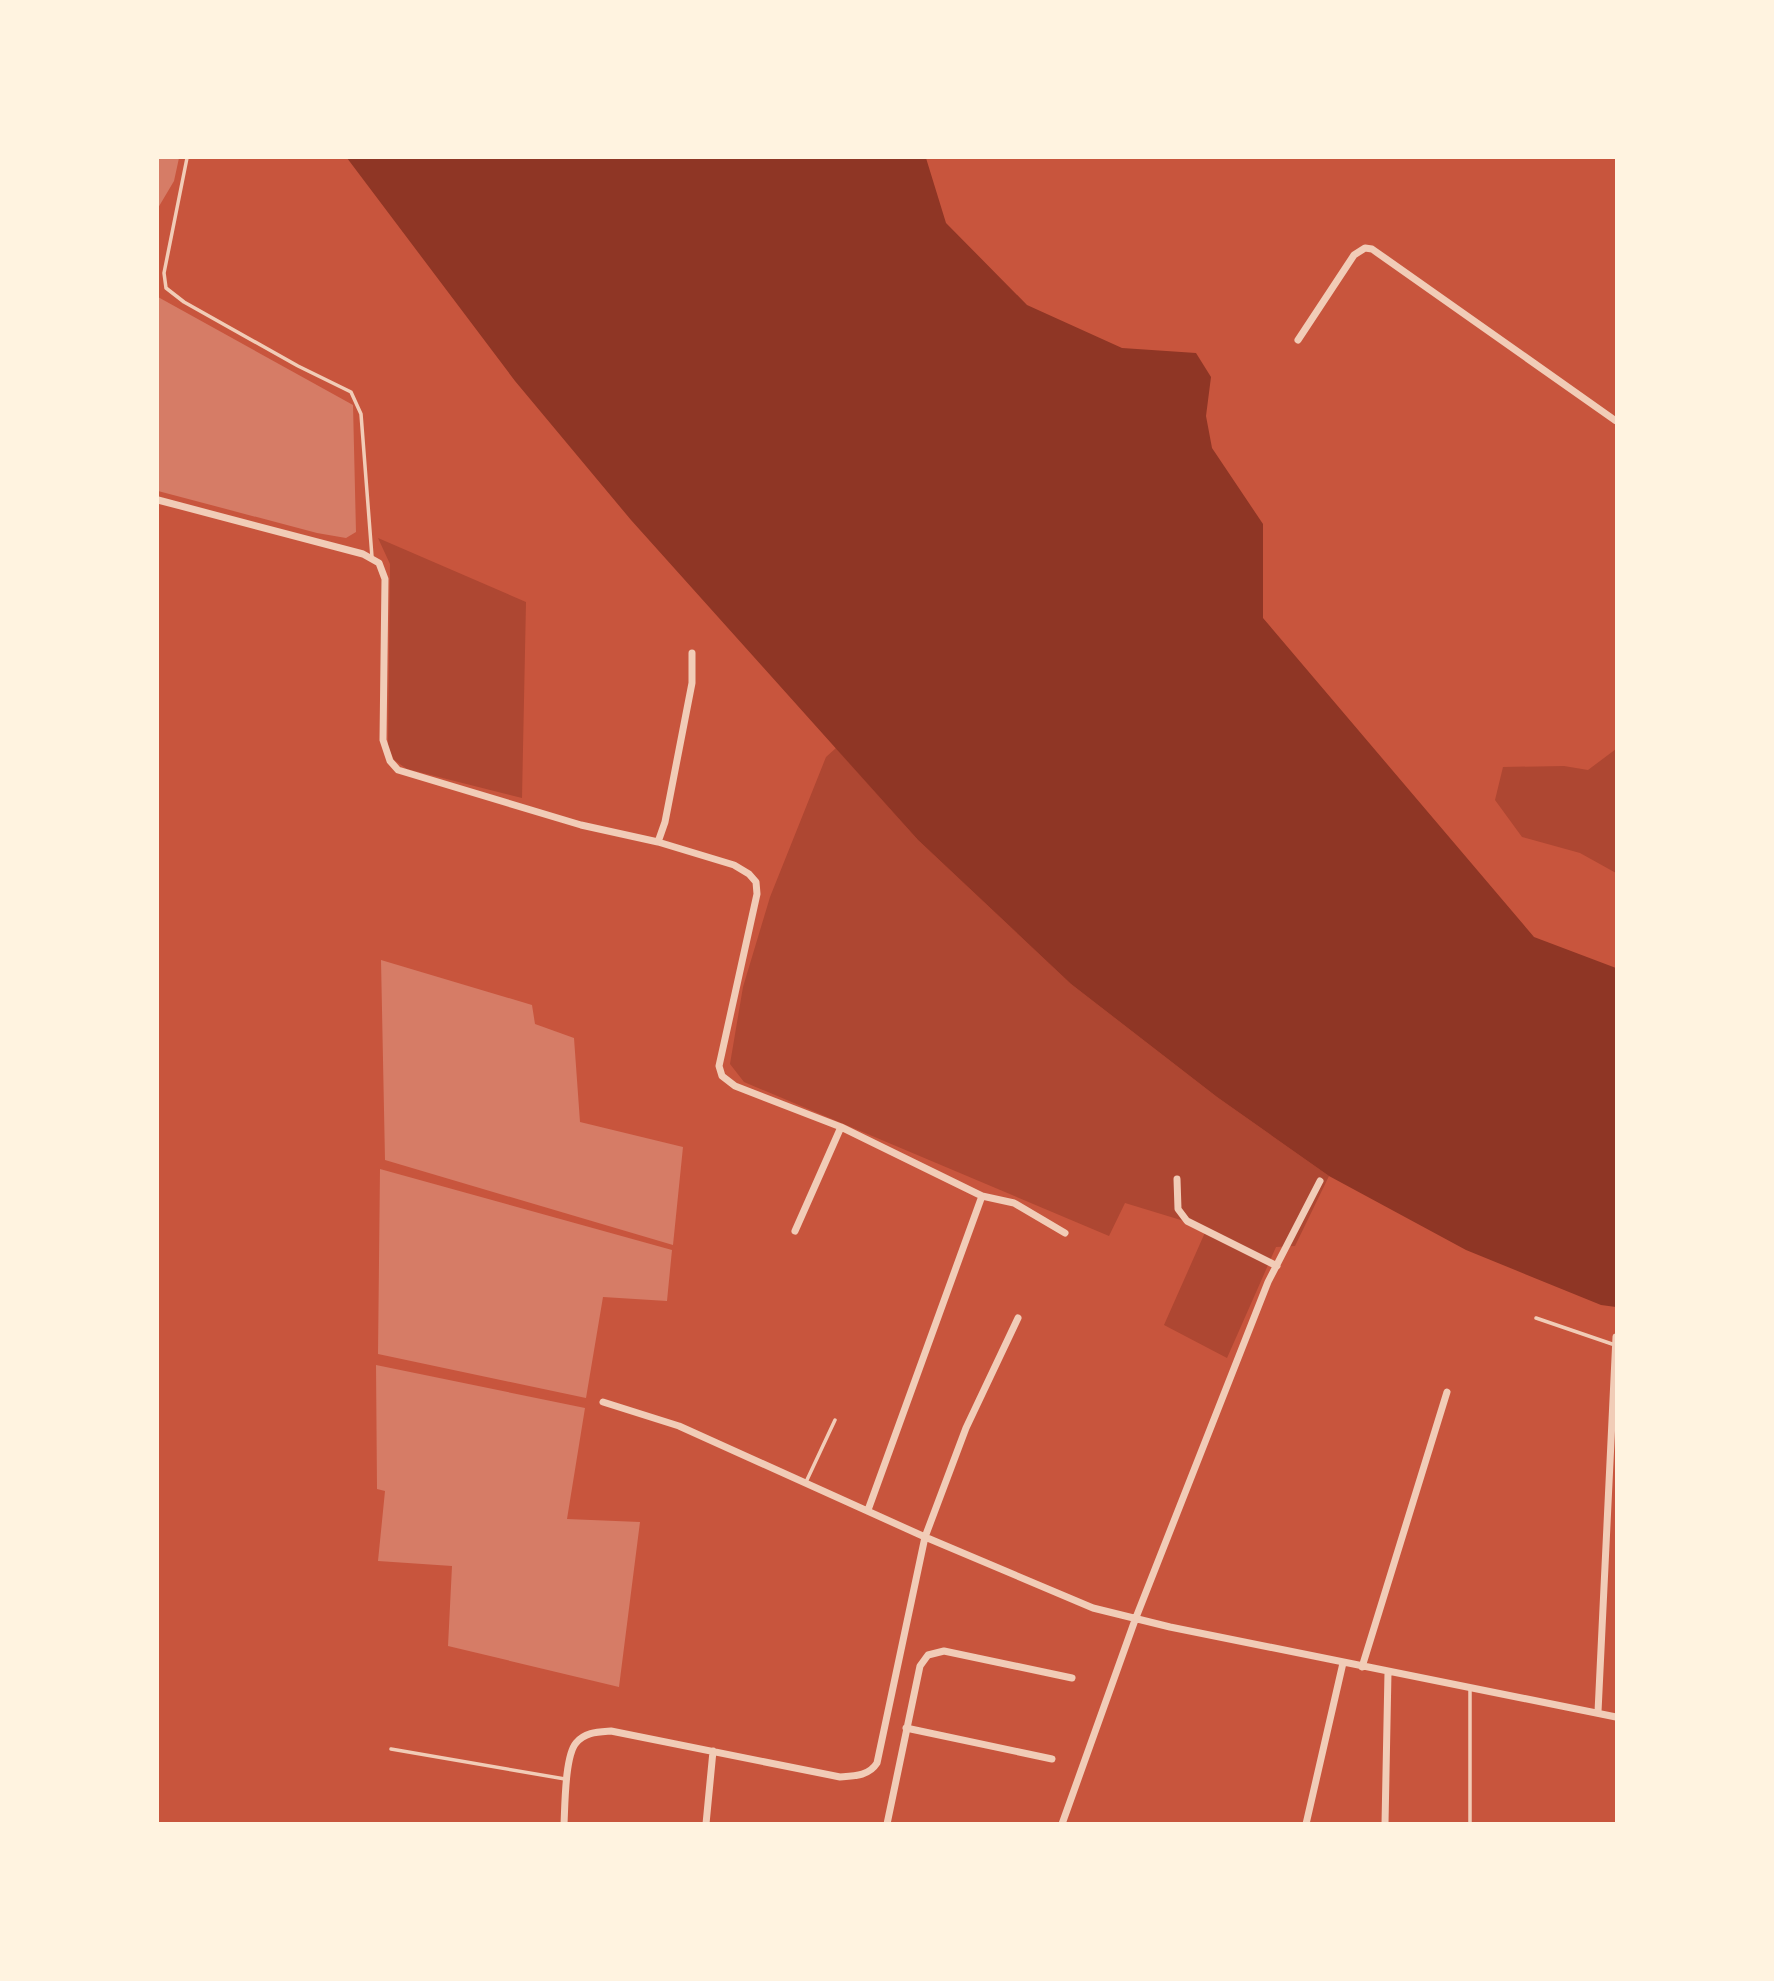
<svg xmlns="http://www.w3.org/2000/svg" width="1774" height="1981" viewBox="0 0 1774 1981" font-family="Mulish,sans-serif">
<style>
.green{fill:#ae4732}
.water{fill:#8f3625}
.building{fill:#d67c66}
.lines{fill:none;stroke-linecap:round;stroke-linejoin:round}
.service{stroke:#f1ccb7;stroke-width:3.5}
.minor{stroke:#f1ccb7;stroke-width:7}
</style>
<rect width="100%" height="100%" fill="#c8553d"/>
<path class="green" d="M378,538l148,64 -4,196 -115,-29 -13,-9 -6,-13 2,-183z
M836,748l82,92 153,144 146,113 112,79 -34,70 -19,1 -49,111 -63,-33 43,-97 -82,-25 -16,33 -365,-154 -14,-18 13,-77 27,-90 56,-140z
M1616,749v124l-36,-20 -58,-16 -27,-37 8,-33 61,-1 24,4z"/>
<path class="water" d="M347,158h579l20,65 81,82 95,43 74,5 15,24 -5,39 6,32 51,76v94l271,319 82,31v339l-15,-2 -135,-55 -137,-74 -112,-79 -146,-113 -153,-144 -287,-320 -116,-139z"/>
<path class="building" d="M158,158h21l-5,23 -16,27z
M158,297l195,108 3,127 -10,6 -29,-5 -159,-42z
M381,960l151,45 3,19 39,14 6,84 103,25 -10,98 -288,-85z
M380,1169l292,81 -5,51 -64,-4 -17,101 -208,-44z
M376,1365l209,43 -18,111 73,3 -21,165 -171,-41 4,-80 -74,-5 7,-70 -8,-2z"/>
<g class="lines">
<path class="service" d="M187,158l-23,115 2,15 18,14 114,64 53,26 10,22 11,143
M1536,1318l79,27
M806,1482l29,-62
M391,1749l174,30
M1470,1824v-135"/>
<path class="minor" d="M1298,340l56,-85 11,-7 7,1 244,172
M158,500l205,54 16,9 6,16 -2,161 7,21 8,9 183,55 77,17 76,23 15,9 7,8 1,12 -38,172 3,10 13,10 106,41 141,69 -114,314
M658,842l7,-20 27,-139v-30
M1177,1179l1,30 9,12 90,45
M982,1196l32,7 51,30
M795,1231l46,-104
M603,1402l76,24 246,111 168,71 77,19 446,90
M1362,1667l85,-275
M1598,1712l18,-375
M906,1728l146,31
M564,1824c1,-19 1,-68 12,-81 9,-11 22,-11 35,-12l229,46c14,-1 29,-1 37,-14l48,-226 41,-109 52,-110
M706,1824l7,-73
M887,1824l33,-158 8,-11 16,-4 128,27
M1062,1824l73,-204 133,-338 52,-101
M1306,1824l37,-161
M1385,1824l3,-152"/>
</g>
<rect width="1774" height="1981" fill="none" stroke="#fff3e0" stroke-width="318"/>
</svg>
